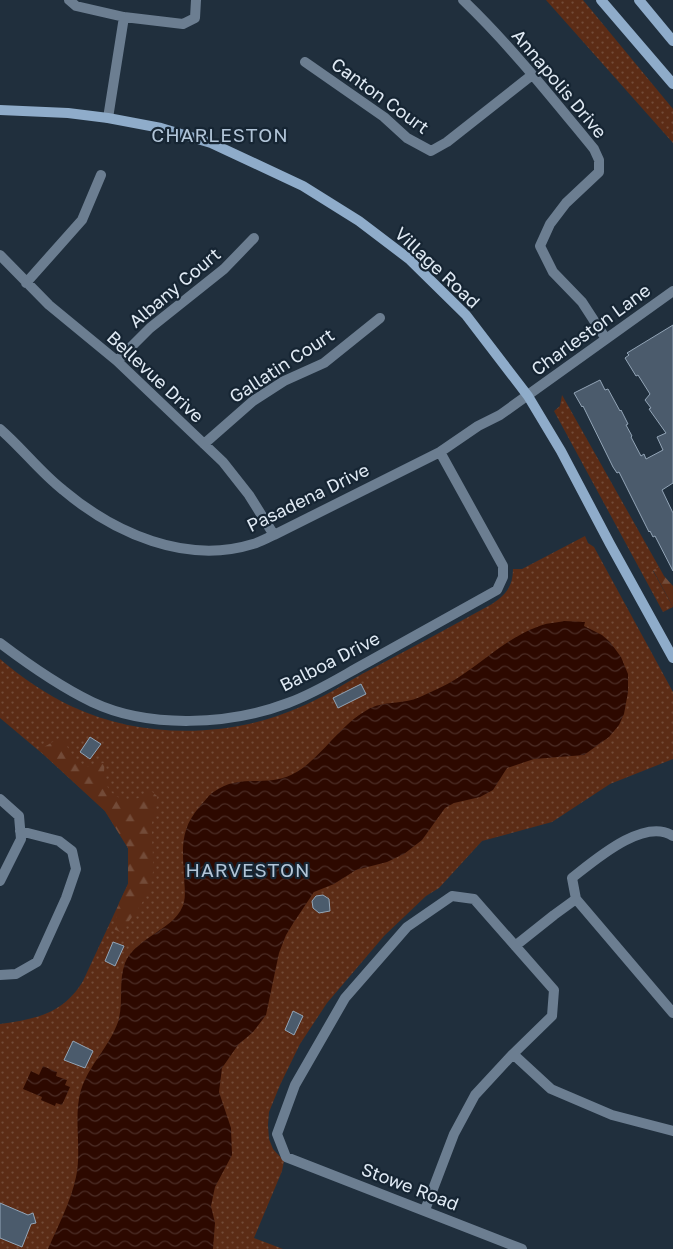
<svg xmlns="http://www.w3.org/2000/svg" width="673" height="1249" viewBox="0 0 673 1249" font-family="'Golos Text',sans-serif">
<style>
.green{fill:url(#green-dots)}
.forest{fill:url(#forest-firs)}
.water{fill:url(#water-waves)}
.building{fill:#4b5b6c;stroke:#93a5b7}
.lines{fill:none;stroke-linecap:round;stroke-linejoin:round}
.street{stroke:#6c7e91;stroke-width:10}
.secondary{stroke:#8facca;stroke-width:10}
.labels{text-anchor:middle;stroke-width:4.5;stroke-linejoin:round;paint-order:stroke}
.street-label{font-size:18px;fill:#e0eaf4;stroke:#162533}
.neighbourhood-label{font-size:19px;letter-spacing:1px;fill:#b2c5d8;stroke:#162533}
</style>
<defs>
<pattern id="green-dots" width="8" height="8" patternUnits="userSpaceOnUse" patternTransform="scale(1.25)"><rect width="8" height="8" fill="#5c2c16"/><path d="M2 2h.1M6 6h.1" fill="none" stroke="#734b38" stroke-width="1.8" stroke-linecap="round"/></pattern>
<pattern id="forest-firs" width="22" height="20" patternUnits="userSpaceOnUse" patternTransform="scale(1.25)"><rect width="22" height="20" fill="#5c2c16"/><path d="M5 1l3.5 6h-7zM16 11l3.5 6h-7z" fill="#734b38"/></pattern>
<pattern id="water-waves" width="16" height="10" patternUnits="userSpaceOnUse" patternTransform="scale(1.25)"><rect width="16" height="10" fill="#2d0900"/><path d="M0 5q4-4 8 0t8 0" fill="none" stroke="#4b2d26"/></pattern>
</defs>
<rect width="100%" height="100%" fill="#202f3d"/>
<path class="green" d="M546,0h37l90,109v34z
M562,395l97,172 -6,4 20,36 -10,5 -109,-201 6,-5z
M585,536l3,7 6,4 79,145v67l-63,25 -58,38 -70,19 -43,47 -13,8 -42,40 -57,67 -27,41 -20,41 -11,27 -1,13 1,14 4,10 11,12 -2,10 -28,67 29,11h-283v-225c36,-5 63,-10 83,-43l45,-97v-36l-23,-37 -61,-56 -44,-37v-59c21,18 47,36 73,48 69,32 156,31 225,1 22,-9 43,-22 64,-34 43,-23 87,-46 130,-70 14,-9 21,-18 21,-35h9z"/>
<path class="forest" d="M659,567l5,9 9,10v21l-20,-37z
M61,737c10,15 21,39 42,26l2,1c-7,30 24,48 45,26l7,6c1,8 -5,20 -5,30 -1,19 4,40 -1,58 -5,17 -19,32 -29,47l-2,1 -6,-3 5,-26 9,-19v-36l-23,-37 -66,-61z"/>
<path class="water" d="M564,621l21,1 -1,4 18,9 8,7 11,15 7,17v18l-4,22 -5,11 -10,12 -25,18 -50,4 -27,9 -14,22 -13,7 -26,6 -9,5 -23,32 -18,14 -17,8 -31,8 -22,14 -20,8 -20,30 -8,13 -7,18 -13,62 -13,17 -15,13 -16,23 -3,24 12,36 1,27 -17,32 -4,19 4,17 -2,26h-165c10,-23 23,-48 28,-72 6,-28 -3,-60 5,-87 8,-25 28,-43 37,-68 6,-19 0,-40 7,-59 11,-27 53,-34 59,-61 2,-9 0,-19 0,-28 -2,-28 -3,-46 16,-68 4,-4 8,-10 12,-13 28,-21 50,-5 79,-18 29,-14 46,-48 76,-65 16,-10 36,-5 53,-13 12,-6 25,-11 36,-18 27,-17 51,-41 81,-52 8,-4 18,-4 27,-6z
M43,1066l14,6 -1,4 11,4 -2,5 5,2 -8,18 -6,-2 -1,3 -14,-6 1,-3 -19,-8 8,-18 8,4z"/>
<path class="building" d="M673,325v158l-11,7 11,23v58l-18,-35 -2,1 -3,-6 -1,1 -30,-60 -2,1 -4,-6 -30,-61 -1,1 -8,-14 26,-13 5,10 3,-1 12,22 1,-1 7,14 -2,1 6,11 -1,1 10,19 3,-2 2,5 17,-9 -6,-13 9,-4 -17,-24 2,-1 -6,-8 5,-6 -12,-19 -2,1 -11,-18 4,-3 -2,-2z
M361,684l5,10 -28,14 -5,-10z
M90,737l11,7 -11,15 -10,-7z
M323,895l6,4 1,12 -11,2 -6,-5 -1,-7 4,-5z
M113,942l11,4 -9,20 -10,-5z
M293,1011l10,5 -9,19 -9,-5z
M73,1041l20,10 -8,17 -21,-8z
M0,1203l28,12 5,-2 3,10 -5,1 -9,23 -22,-9z"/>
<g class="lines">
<path class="street" d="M69,0l7,6 48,11 59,7 12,-6 1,-18
M463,0c48,46 89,98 131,149l5,11v12l-33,31 -16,21 -10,22 13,26 29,30 24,37
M305,62l79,55 23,21 24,13 16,-9 85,-67
M108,118l16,-101
M0,255l49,50 68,56 106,101 26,33 25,40
M26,283l56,-63 19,-45
M117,361l33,-33 74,-59 30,-31
M0,429c22,19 40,43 63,61 51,43 123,75 190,54 7,-2 14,-6 21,-9l166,-83 38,-26 22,-11 173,-124
M204,444l49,-43 31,-20 40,-18 56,-45
M0,643c29,22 59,43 92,59 57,27 138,23 196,1 28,-10 54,-27 80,-41 43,-24 86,-48 129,-72l6,-13v-11l-63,-114
M0,799l19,17 2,23 -21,42
M673,836c-29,-19 -78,24 -101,42l4,21 97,114
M515,946l39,-31 22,-16
M0,975l16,-1 21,-12 29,-64 10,-29 -4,-18 -13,-10 -39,-10
M513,1054l38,35 61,26 61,16
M425,1210l29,-76 21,-39 38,-41 39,-38 2,-26 -80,-91 -22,-3 -45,31 -62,71 -50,87 -18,49 9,23 236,92"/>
<path class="secondary" d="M601,0l72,84
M639,0l34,41
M0,110l68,3 40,5 53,10 50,15 92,43 56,35 50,38 57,56 62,81 33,55 49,93 63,114"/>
</g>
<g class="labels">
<g class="street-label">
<text transform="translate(559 84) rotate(50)" y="6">Annapolis Drive</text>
<text transform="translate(380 96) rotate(36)" y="6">Canton Court</text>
<text transform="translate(437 268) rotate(43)" y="6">Village Road</text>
<text transform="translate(175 288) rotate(-40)" y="6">Albany Court</text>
<text transform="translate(591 330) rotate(-36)" y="6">Charleston Lane</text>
<text transform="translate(282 366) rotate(-33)" y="6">Gallatin Court</text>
<text transform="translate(155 377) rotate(43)" y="6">Bellevue Drive</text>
<text transform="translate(308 498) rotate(-26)" y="6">Pasadena Drive</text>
<text transform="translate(330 662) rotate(-27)" y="6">Balboa Drive</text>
<text transform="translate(410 1187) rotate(21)" y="6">Stowe Road</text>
</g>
<g class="neighbourhood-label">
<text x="220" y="142">CHARLESTON</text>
<text x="248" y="877">HARVESTON</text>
</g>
</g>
</svg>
